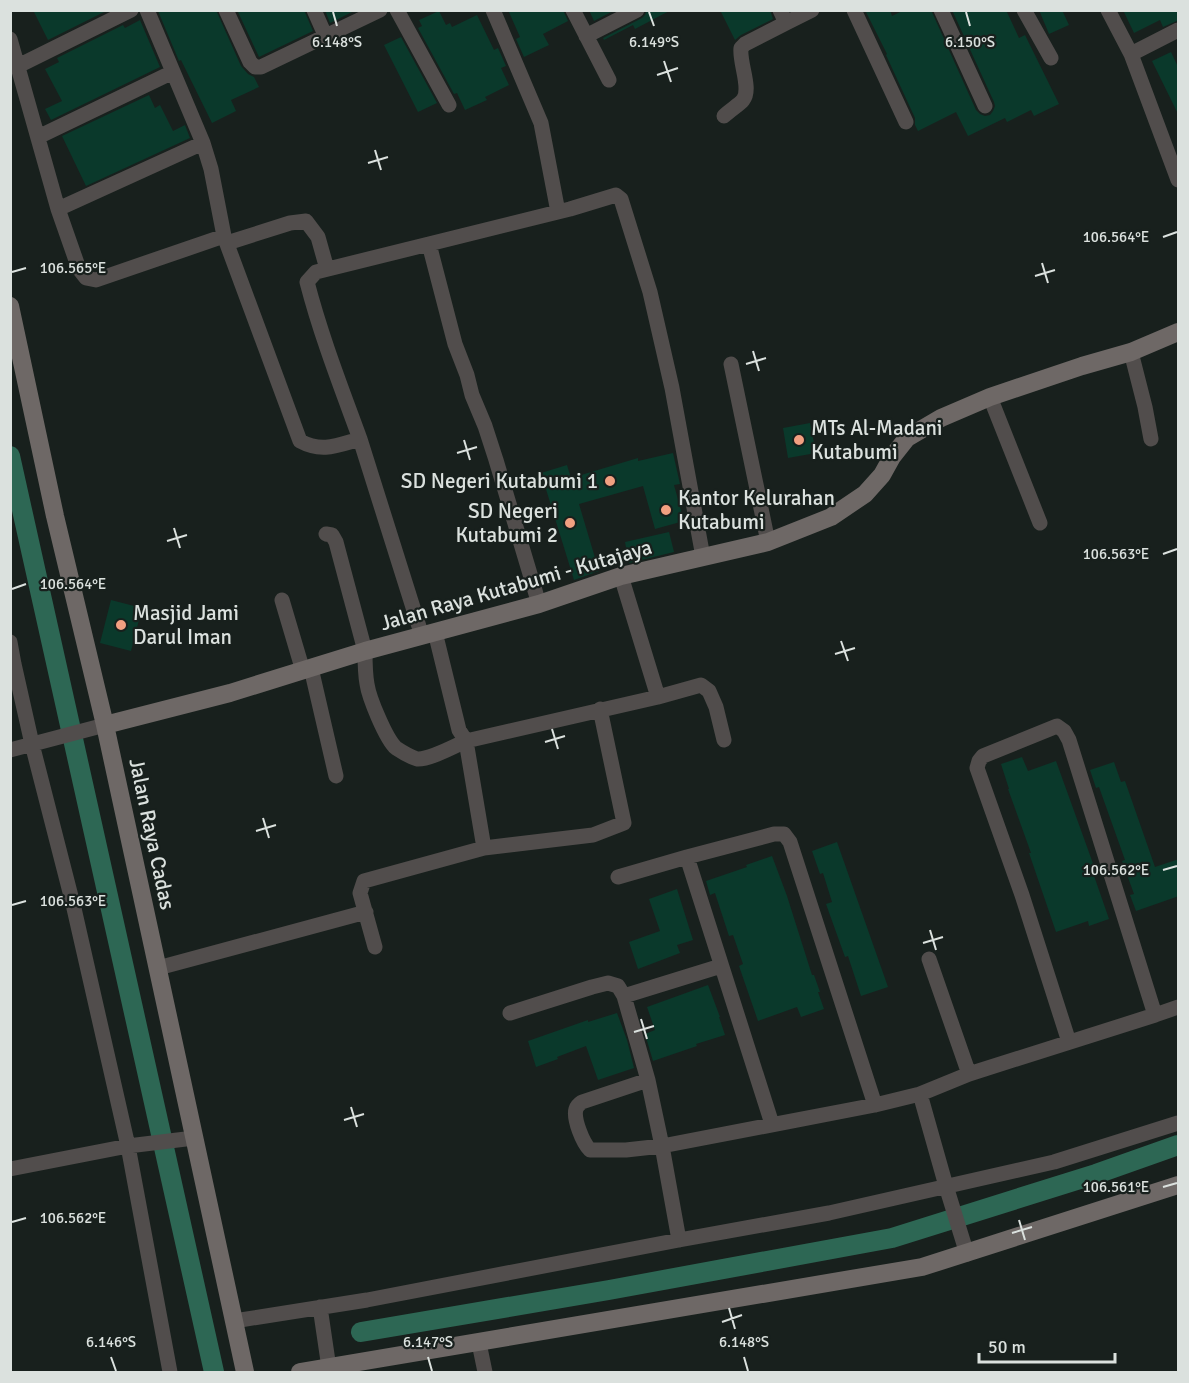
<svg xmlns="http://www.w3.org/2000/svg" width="1189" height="1383" viewBox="0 0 1189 1383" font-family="Signika,sans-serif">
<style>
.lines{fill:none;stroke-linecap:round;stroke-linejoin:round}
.canal{stroke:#2d6754;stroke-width:20}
.building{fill:#0a392b}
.street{stroke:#514d4c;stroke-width:15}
.secondary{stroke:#6e6866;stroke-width:18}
.ticks{fill:none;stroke:#dbe1de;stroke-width:2}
.poi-dot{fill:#f2a081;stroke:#18201d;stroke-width:2}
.labels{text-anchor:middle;stroke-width:4.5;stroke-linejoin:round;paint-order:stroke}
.poi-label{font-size:21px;fill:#dbe1de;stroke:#18201d;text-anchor:start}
.street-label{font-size:21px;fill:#dbe1de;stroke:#18201d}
.ticks-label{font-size:15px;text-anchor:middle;fill:#dbe1de;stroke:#18201d;stroke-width:4.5;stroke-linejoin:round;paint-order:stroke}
</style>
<rect width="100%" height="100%" fill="#18201d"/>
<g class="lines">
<path class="canal" d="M10,456l204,916
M361,1332l248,-42 283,-52 204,-64 82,-29"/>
</g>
<path class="building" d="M33,10h75l-60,30z
M216,10l25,56 7,8 6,3 5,10 -28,13 5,11 -24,12 -31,-63 -2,1 -21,-50z
M237,10h67l9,21 -54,26z
M325,10h31l-26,13z
M508,10h55l5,11 -25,13 6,11 -25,12 -8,-18 4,-2z
M589,10h26l-21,11z
M647,10h24l-36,19 -2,-4 -29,15 -1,-2 39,-20 3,-3z
M720,10h50l3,9 -32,16 -6,5z
M865,10h25l2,6 12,-6h27l45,100 4,4 5,2 5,-1 3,-4 2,-5 -1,-4 -42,-92h54l13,28 6,-3 34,69 -25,12 -3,-6 -24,12 -2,-4 -37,18 -12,-24 -38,19 -3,-6v-7l-29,-63 1,-1z
M1039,10h23l7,15 -20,9z
M1123,10h56v10l-16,7 -3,-7 -26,13z
M439,11l7,14 4,-2 2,4 25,-12 17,35 4,-2 8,18 -5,2 8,17 -24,12 2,3 -22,10 -8,-17 -3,1 -36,-66 4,-2 -3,-6z
M140,20l20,47 -109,53 -6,-11 17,-8 -17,-32 14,-7 -2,-4 66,-33 2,3z
M401,37l36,66 -19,9 -34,-67z
M1171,52l8,17v47l-27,-55z
M149,95l6,13 5,-3 13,26 12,-6 5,13 -104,48 -24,-50z
M810,423l6,30 -28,5 -5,-30z
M673,453l7,31 -6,1 10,36 -29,8 -12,-43 -64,18 20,67 -25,9 -33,-107 26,-8 4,13 67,-20v3z
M669,532l5,20 -45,11 -4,-21z
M111,600l31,8 -11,43 -31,-8z
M1022,757l6,14 28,-10 39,108 -3,1 17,49 -20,7 -1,-5 -32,11 -27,-79h2l-23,-64h1l-8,-25z
M1114,762l7,20 4,-1 30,86 24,-8v37l-43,15 -6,-16 4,-1 -12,-33 3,-1 -26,-73 -3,1 -6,-18z
M837,842l51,145 -27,9 -13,-40 -3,1 -19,-53 6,-2 -9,-29 -3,1 -8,-23z
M772,856l15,40 25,79h2l6,17h-2l6,17 -23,8 -4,-10 -39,14 -19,-55 4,-2 -10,-29 -4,1 -14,-43 -5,2 -4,-14 41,-14 -1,-2z
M677,889l16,51 -16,5 3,8 -42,16 -9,-27 31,-11 -11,-32z
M708,985l12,32h-1l6,18 -29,9 1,2 -44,15 -8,-27 10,-4 -8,-23z
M617,1013l10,27 7,28 -36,12 -12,-34 -29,11 1,2 -22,8 -8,-26 60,-21v2z"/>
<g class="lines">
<path class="street" d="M147,10l56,133 8,26 13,67 76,205c22,12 38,4 60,-2l62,197
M226,10l24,52 5,5h6l119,-57
M314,10l11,25
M397,10l52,95
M493,10l48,113 17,89
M573,10l36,70
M854,10l52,112
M941,10l44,96
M1024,10l27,48
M1108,10l23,44 47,126
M786,23l26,-13
M586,36l51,-26
M10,39l48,170 21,60 7,9 10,2 128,-44
M1131,54l47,-24
M18,66l113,-56
M724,116c6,-6 15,-11 19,-16 9,-11 -4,-37 -2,-52l4,-4 41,-21 -6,-13
M38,137l135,-65
M58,209l145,-66
M227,243l63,-20 16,-2 12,16 9,32
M429,244l26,100 12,31 5,20 13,31 11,34 43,144
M1131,352l14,55 6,32
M731,364l37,178
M990,397l50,126
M360,439c-19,-52 -39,-103 -53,-157l9,-10 254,-63 46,-14 5,4 29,93 22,96 31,169
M326,534l6,1 4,7 29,109c0,11 0,22 2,33 2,14 19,55 29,64 6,4 15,9 21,11 12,1 38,-13 49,-18l18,107
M282,600l21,71
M435,632l24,98 7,11 192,-44 -37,-121
M10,642l4,22 18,80 41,160 55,242 42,226
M311,668l25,108
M658,697l43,-12 8,6 7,16 8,33
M10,750l95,-25
M687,857l85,267
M618,877l69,-20 87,-23h10l6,8 85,263
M375,947l-15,-54 4,-12 120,-33 109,-13 31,-12 -24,-114
M929,959l40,115
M158,968l208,-56
M624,996l97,-30
M510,1013l82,-26 16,-4 10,3 6,10 24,84 14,66 17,94
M1069,1042l-47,-147 -45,-127 2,-7 4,-5 74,-30 7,5 5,9 86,275
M648,1080l-66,22c-3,2 -5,4 -6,7 -3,10 7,34 14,41h36l36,-4 213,-41 45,-11
M10,1169l118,-23 66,-8
M967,1254l-21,-68 -26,-92 49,-20 186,-59 23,-8
M320,1307l9,61
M234,1321l133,-21 312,-60 150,-27 225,-51 124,-39
M479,1343l6,29"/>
<path class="secondary" d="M10,306l45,210 50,209 140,647
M105,725l125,-32 135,-42 174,-47 82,-28 147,-34 63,-25 34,-23 17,-19 10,-18 15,-19 34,-20 49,-21 92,-31 49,-14 47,-20
M300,1372l622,-105 256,-82"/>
</g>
<path class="ticks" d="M333,12l4,14M649,12l5,14M966,12l4,14M664,61l7,21M657,75l21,-7M375,150l6,20M368,163l20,-6M1163,237l14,-5M1042,263l6,20M12,272l14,-4M1035,276l20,-6M753,351l6,20M746,364l20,-6M464,440l6,20M457,453l20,-6M174,528l6,20M167,541l20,-6M1163,554l14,-5M12,589l14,-5M841,641l7,20M835,654l20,-6M552,729l6,20M545,742l20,-6M263,818l6,20M256,831l20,-6M1163,870l14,-4M12,905l14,-4M930,930l6,20M923,943l20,-6M641,1019l6,20M634,1032l20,-6M351,1107l6,20M344,1120l20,-6M1163,1187l14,-4M1019,1220l6,20M12,1222l14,-4M1012,1233l20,-6M729,1308l6,21M722,1322l20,-7M111,1357l5,14M428,1357l4,14M744,1357l4,14"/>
<g class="poi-dot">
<circle cx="799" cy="440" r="6"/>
<circle cx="610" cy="481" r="6"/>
<circle cx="666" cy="510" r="6"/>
<circle cx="570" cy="523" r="6"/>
<circle cx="121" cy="625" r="6"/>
</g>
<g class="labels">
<g class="poi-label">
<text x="811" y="435">MTs Al-Madani<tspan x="811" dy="24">Kutabumi</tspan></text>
<text x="598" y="488" text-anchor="end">SD Negeri Kutabumi 1</text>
<text x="678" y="505">Kantor Kelurahan<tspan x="678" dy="24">Kutabumi</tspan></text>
<text x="558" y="518" text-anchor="end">SD Negeri<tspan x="558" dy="24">Kutabumi 2</tspan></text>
<text x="133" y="620">Masjid Jami<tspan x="133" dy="24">Darul Iman</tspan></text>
</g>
<g class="street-label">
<text transform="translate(516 585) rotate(-16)" y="7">Jalan Raya Kutabumi - Kutajaya</text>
<text transform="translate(152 834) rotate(78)" y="7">Jalan Raya Cadas</text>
</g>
</g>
<g class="ticks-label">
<text x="337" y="47">6.148°S</text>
<text x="654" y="47">6.149°S</text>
<text x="970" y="47">6.150°S</text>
<text x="1116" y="242">106.564°E</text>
<text x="73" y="273">106.565°E</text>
<text x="1116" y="559">106.563°E</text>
<text x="73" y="589">106.564°E</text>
<text x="1116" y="875">106.562°E</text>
<text x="73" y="906">106.563°E</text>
<text x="1116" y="1192">106.561°E</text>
<text x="73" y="1223">106.562°E</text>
<text x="111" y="1347">6.146°S</text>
<text x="428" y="1347">6.147°S</text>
<text x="744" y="1347">6.148°S</text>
</g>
<rect width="1189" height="1383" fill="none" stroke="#dbe1de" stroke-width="24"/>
<path d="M979 1353v9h136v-9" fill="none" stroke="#dbe1de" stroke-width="3"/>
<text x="988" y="1353" font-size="18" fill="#dbe1de" stroke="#18201d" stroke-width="4.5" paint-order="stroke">50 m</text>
</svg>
